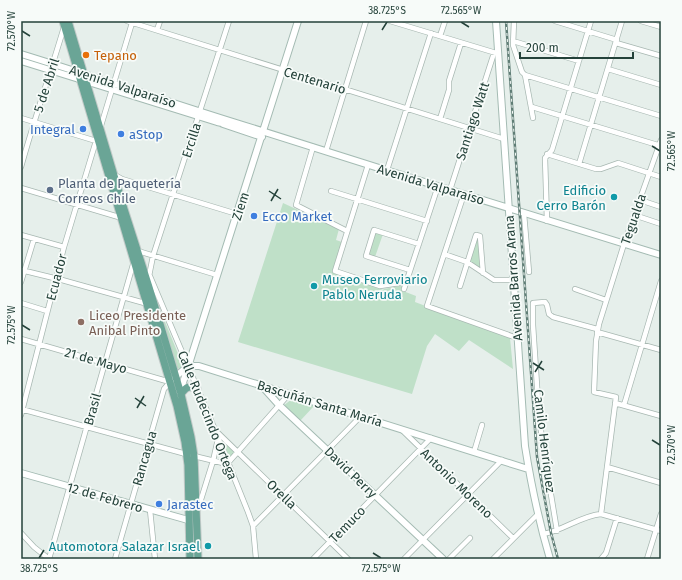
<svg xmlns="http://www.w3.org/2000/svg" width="682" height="580" viewBox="0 0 682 580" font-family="'Fira Sans',sans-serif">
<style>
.green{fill:#bfe0c8}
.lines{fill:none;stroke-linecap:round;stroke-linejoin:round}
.street-casing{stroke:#a8b8b2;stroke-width:6}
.secondary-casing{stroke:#a4bbb3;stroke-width:8}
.primary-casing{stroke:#c2cac8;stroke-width:9}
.street{stroke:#fff;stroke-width:4.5}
.secondary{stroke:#fff;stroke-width:6}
.primary{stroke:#6aa596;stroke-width:7}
.rail-casing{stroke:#5f7d75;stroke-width:2.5}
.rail{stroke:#f7fbf9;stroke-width:1;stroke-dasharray:3;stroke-linecap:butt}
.ticks{fill:none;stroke:#24423a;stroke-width:1.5}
.food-dot{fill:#e8710a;stroke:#f7fbf9;stroke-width:1.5}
.shop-dot{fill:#3f7fe0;stroke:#f7fbf9;stroke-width:1.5}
.service-dot{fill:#5c6f8a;stroke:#f7fbf9;stroke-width:1.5}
.culture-dot{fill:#0f9aa8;stroke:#f7fbf9;stroke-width:1.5}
.education-dot{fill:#8d6e63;stroke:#f7fbf9;stroke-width:1.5}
.labels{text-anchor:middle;stroke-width:3.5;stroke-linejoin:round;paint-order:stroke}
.food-label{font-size:13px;fill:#c56008;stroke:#f7fbf9;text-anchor:start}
.street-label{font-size:13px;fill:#24423a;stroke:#f7fbf9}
.shop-label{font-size:13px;fill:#366cbe;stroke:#f7fbf9;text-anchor:start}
.service-label{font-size:13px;fill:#4e5e75;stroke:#f7fbf9;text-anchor:start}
.culture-label{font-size:13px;fill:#0d838f;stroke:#f7fbf9;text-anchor:end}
.education-label{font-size:13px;fill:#785e54;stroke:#f7fbf9;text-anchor:start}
.neatline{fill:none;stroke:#24423a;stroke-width:1.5}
.ticks-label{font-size:10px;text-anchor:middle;fill:#24423a}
</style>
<rect width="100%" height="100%" fill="#e6efeb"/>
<path class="green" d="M283,203l56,26 -3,11 6,2 -10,30 51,18 1,-1 20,-4 -1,6 13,5 -1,6 95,36 3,31 -44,-29 -10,11 -24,-17 -8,12 -15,48 -174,-52z
M375,232l8,2 -8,23 -7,-2z
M477,238l2,1 2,30 -12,-8z
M150,278l9,29 24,59 -7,4z
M292,399l22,7 -14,15 -17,-15z
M220,437l16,14 -8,8z"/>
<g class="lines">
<g class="street-casing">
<path id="street" d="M127,21l377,118
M390,21l106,32
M514,21l-1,24 9,27 3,3 8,43
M555,21l62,19
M641,21l20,6
M157,30l3,-9
M440,36l5,-15
M513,41l66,20
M616,43l45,13
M608,69l53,16
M525,75l136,41
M532,107l129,39
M21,118l75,23
M440,119l9,-29v-9l12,-38
M100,129l32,-106
M313,147l-17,58 51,26
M326,151l40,-130
M547,154l49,15h5l17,-6 43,14
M579,164l43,-143
M368,165l-33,106 45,15 26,-4
M21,167c13,-47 29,-93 43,-140
M387,170l44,-137
M115,175l7,4 115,35
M21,188l101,30
M450,190l44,-137
M331,191l96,30
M464,194l-37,112 90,32
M640,200l21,7
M524,214l5,58
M634,215l27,9
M547,221l-2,-63 7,-8 39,-129
M21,235l43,12
M138,251l79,24
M444,254l23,8 27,18h19
M21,270l41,10 86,24
M410,270l-44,-14 8,-26 45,14
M149,274l66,156 33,82 5,14 3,33
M149,276l4,-20 76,-235
M21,282l13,-43
M460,286l16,-51 4,1 3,37
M404,289l34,-103
M575,289l31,11
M21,303l26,8
M597,332l64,18
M21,339l149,43 -6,7 -49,170
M615,403l46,13
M624,405l37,-124
M21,409l165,45
M21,415l43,-168 32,-106
M216,431l132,128
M403,431l110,107
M474,452l8,-27
M194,456l33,8 62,-70
M607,467l54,16
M198,509l15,-48 5,-22
M150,510l5,49
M601,514l15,-117 -22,-5 2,-51 3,-17 25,-80 37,-104
M253,526l108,-110
M557,531l-14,-85 -4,-30 -6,-91v-22l12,-1 2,3 2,9 4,3 44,12
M21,533l13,14 15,12
M543,534c20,-3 37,-18 58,-20l60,17
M49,559l85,-298
M313,559l118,-121
M404,559l98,-99
M449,559l21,-21
M493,559l45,-45
M601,559l5,-6 11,-35
M647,559l14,-45"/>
</g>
<g class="secondary-casing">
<path id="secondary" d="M496,21l29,425c6,38 14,76 25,113
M21,54c75,23 150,49 225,72 138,44 276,87 415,129
M21,61l196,61 10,2
M223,124l39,13
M173,379l15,-13h11l329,103
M261,385l18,20 164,154
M180,392l118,-371
M21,473l167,47"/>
</g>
<g class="primary-casing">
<path id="primary" d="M63,21l114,385 8,36 3,23 2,94
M68,21l56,188 25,78 32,107 10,43 3,19 4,103
M181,394c5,-7 8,-9 16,-5"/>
</g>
<use href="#street" class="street"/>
<use href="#secondary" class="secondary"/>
<use href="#primary" class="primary"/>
<g class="rail-casing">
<path id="rail" d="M506,21l31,436 14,76 7,26"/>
</g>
<use href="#rail" class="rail"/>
</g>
<path class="ticks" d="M461,22l8,5M382,30l5,-8M22,31l8,5M652,146l8,5M269,191l12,8M271,201l7,-12M22,325l8,5M533,363l11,7M535,372l7,-11M135,398l11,8M137,408l7,-12M652,440l8,5M373,553l8,5M39,558l5,-8"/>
<circle class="food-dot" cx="86" cy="55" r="4"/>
<g class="shop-dot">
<circle cx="83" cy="129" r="4"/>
<circle cx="121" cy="134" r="4"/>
<circle cx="254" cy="216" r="4"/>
<circle cx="159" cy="504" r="4"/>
</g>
<circle class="service-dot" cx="50" cy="190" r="4"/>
<g class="culture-dot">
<circle cx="614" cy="197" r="4"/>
<circle cx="314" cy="286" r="4"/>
<circle cx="208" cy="546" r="4"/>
</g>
<circle class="education-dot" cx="81" cy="322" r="4"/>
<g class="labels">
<g class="food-label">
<text x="94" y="60">Tepano</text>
</g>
<g class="street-label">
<text transform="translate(315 80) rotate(17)" y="5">Centenario</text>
<text transform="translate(46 85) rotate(-72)" y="5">5 de Abril</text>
<text transform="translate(123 86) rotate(18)" y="5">Avenida Valparaíso</text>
<text transform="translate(472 121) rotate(-72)" y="5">Santiago Watt</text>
<text transform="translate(191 140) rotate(-72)" y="5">Ercilla</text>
<text transform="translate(431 184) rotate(17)" y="5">Avenida Valparaíso</text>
<text transform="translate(240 206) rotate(-72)" y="5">Ziem</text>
<text transform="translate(633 219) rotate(-71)" y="5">Tegualda</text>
<text transform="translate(56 277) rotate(-75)" y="5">Ecuador</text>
<text transform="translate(513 278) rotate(-94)" y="5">Avenida Barros Arana</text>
<text transform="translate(96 360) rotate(16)" y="5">21 de Mayo</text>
<text transform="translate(320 403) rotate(17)" y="5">Bascuñán Santa María</text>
<text transform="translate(92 409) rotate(-74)" y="5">Brasil</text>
<text transform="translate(208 415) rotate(68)" y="5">Calle Rudecindo Ortega</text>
<text transform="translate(545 441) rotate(83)" y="5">Camilo Henríquez</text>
<text transform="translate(144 458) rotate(-74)" y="5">Rancagua</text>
<text transform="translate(351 472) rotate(44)" y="5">David Perry</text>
<text transform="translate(457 483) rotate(44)" y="5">Antonio Moreno</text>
<text transform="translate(282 494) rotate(44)" y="5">Orella</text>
<text transform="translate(105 497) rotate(16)" y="5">12 de Febrero</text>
<text transform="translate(347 524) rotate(-46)" y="5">Temuco</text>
</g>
<g class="shop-label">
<text x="75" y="134" text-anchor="end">Integral</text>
<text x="129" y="139">aStop</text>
<text x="262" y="221">Ecco Market</text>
<text x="167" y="509">Jarastec</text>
</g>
<g class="service-label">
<text x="58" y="188">Planta de Paquetería<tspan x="58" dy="15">Correos Chile</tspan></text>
</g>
<g class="culture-label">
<text x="606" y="195">Edificio<tspan x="606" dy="15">Cerro Barón</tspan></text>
<text x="322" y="284" text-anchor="start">Museo Ferroviario<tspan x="322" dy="15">Pablo Neruda</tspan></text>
<text x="200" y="551">Automotora Salazar Israel</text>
</g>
<g class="education-label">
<text x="89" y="320">Liceo Presidente<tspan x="89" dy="15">Anibal Pinto</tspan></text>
</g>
</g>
<rect width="682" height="580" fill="none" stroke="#f7fbf9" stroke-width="44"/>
<path d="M520 52v6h113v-6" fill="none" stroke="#24423a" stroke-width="2"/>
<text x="526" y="52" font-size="12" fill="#24423a" stroke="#f7fbf9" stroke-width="3" paint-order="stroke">200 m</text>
<rect x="22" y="22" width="638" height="536" class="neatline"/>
<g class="ticks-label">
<text x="387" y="14">38.725°S</text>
<text x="461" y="14">72.565°W</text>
<text transform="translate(11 31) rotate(-90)" y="4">72.570°W</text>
<text transform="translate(671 151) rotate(-90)" y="4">72.565°W</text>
<text transform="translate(11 325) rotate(-90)" y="4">72.575°W</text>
<text transform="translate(671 445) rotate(-90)" y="4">72.570°W</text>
<text x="39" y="572">38.725°S</text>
<text x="381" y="572">72.575°W</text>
</g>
</svg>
